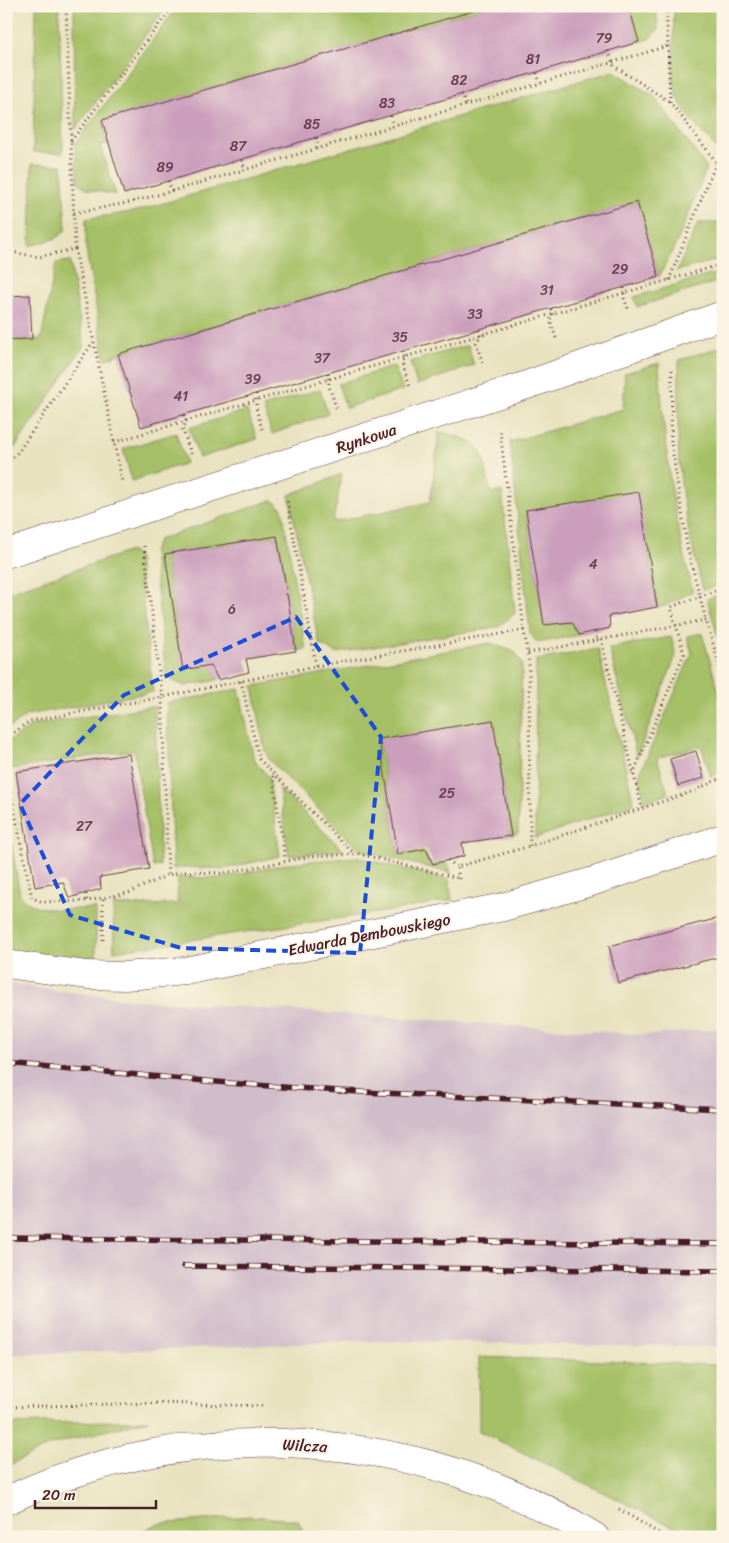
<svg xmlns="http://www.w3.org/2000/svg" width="729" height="1543" viewBox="0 0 729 1543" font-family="Sriracha,sans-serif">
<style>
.industrial{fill:#d1bdca}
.green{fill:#a4bf65;stroke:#776f48}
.building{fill:#cb9fbc}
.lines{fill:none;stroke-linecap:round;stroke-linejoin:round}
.minor-casing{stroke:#623c41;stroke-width:29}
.tertiary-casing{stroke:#623c41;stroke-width:29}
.path{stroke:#623c41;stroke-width:3;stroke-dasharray:1 4;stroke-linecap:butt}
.minor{stroke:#fff;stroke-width:28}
.tertiary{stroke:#fff;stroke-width:28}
.rail-casing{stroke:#4a1f2b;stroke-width:5.5}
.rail{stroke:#fcf5e5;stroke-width:4;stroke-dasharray:11;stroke-linecap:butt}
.marked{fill:none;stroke:#1d4ed8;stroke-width:4;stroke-dasharray:10 6;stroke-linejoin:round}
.labels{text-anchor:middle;stroke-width:4;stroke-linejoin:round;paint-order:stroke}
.number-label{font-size:14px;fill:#6a3f4f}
.street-label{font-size:16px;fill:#4a1f2b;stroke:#fcf5e5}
</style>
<rect width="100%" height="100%" fill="#fcf5e5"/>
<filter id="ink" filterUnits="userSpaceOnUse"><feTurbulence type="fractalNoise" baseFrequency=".02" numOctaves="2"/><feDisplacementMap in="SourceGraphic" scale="10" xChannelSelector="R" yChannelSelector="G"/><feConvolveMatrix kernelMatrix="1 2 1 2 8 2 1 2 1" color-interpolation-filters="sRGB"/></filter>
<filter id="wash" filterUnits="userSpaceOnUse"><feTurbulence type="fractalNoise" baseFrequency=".0096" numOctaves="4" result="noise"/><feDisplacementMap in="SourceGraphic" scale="20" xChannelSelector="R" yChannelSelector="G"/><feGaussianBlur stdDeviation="1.12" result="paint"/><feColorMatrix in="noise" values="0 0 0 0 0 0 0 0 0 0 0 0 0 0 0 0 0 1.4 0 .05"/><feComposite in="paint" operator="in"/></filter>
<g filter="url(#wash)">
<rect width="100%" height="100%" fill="#e8e2bf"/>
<path class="industrial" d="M6,984l131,16 514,35 72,-7v319l-349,-6 -368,14z"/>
<path class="green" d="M36,6h23l4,147 -30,-1z
M74,6h93l-92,124z
M178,6h312l-388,114 7,24 -9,1 16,50 -29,-6 -9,-7 -3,-38z
M629,6h27l2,24 -9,9 -10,3z
M674,6h49v149c-21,-23 -45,-43 -50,-75z
M614,71l41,26 52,71 -29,72 -19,37 -22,-75 -519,152 -13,6 -19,-111v-30l51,-8z
M32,164l30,1 4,65 -9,8 -27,8z
M698,223h25v35l-46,13z
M70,261l14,85 -68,100 -10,9v-115l35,-1 15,-76z
M723,271v9l-86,27 -3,-10z
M468,345l6,20 -57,20 -7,-23z
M723,346v237l-20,7c-13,-48 -24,-99 -25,-149 0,-27 1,-54 1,-81z
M659,363c5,77 13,154 34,228l-28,15 -8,1 -9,-57 -122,-40 18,115 28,-3 7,13 -42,8 -7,-10 -20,-191 113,-33 2,-36z
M394,366l9,24 -57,18 -8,-24z
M320,389l8,25 -56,20 -9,-27z
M247,410l10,29 -58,19 -10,-30z
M439,432c46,9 43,18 52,61l11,-2 13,122 -17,14 -162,26 -17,-9 -30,-149 53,-21 -9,48 97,-20z
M176,433l10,30 -54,18 -9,-32z
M272,500l10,8 24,141 -10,2 -9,-56h-2l1,-8 -9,-51 -112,18 18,115 28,-4 7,15 -34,6 -18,-9 -13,-125 5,-12z
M130,551l8,5 15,136 -126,23 -21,15v-137z
M723,593v62l-16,-56z
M702,633l21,73v64l-12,7 -10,-31 -44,12 11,36 -23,8 -6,-27 53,-122 -5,-17z
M671,637l5,18 -39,102 -28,-109z
M490,643l25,9 7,12 -4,169 -7,3 -9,-58 -123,-39 19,116 26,-4 7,15 17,-4 3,11 -92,-23 -89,-89 -5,-10 -12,-65z
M598,649l36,155 -99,34 1,-178z
M239,689l14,66 4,9 12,13 11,79 -56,13 -40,-2 -11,2 -6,-166z
M155,706l5,160 -7,1 -19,-117 -122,19 -6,-10v-16l27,-18z
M279,788l64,62 -54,6z
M6,812l14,83c15,20 53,14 76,13v51l-41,-2 -49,-6z
M357,857l92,23 3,20 -62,11 -276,40 -1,-45 64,-2 1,-27 44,1 68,-15z
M479,1357l244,8v172h-29l-215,-106z
M148,1420l-98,25 -44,22v-43z
M250,1516l48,4 7,17h-175l27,-13z"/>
<g id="blocks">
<path class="building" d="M490,6h139l10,36 -515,152 -22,-74z
M637,202l22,75 -518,150 -23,-73z
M30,295l2,44 -26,1v-44z
M639,492l18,115 -48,9 1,12 -31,7 -7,-13 -28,3 -18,-115z
M277,536l9,51 -1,8 2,-1 9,57 -50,8 3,13 -31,8 -7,-15 -28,5 -18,-116z
M493,720l18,116 -49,7 2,13 -31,8 -7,-15 -28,5 -19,-115z
M696,751l8,27 -26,8 -8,-27z
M129,754l20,115 -49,8 1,12 -32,9 -6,-16 -28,5 -19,-115z
M723,917v39l-105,27 -9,-37z"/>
</g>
</g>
<g filter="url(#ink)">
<use href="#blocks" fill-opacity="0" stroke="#623c41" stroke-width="1"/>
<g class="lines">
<g class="minor-casing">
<path id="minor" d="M6,554l521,-169 196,-70
M6,964l81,11 38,1 60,-5 318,-64 91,-26 129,-43"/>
</g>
<g class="tertiary-casing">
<path id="tertiary" d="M6,1501c185,-90 416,-74 589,36"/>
</g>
<path class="path" d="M668,46l2,56 47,61h6
M608,51l6,15 56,36
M537,73l3,10
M462,94l4,11
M391,116l2,10
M316,138l2,10
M71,141l102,-135
M242,160l3,9
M168,181l4,10
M74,213l53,-10 45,-12 496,-145 -2,-40
M75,249l47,232
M6,251l33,6 36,-8 -9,-243
M669,280l40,-101 8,-16 6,7
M624,288v10l5,13
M551,309l2,4 -3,7 6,18
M479,329l2,6 -5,8 7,21
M403,351l2,6 -3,6 8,23
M672,370l-1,72 17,109 18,69
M328,373l1,13 8,24
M256,394v14l7,25
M184,415l2,6 -3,9 9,27
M114,442l609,-178
M6,464l13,-13 74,-109
M144,546l18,151 154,-31 -29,-167
M524,630l5,33 1,183 161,-54 32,-15
M595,632l2,8
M601,639l41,169
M528,653l178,-33 17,57
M316,666l208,-36 -24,-200
M241,681l18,78 94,94
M6,738l24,-17 132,-24 6,178
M6,769l26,129 11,4 44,-1
M633,774l51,-120 -13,-47 52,-19
M273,776l12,83
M448,860l9,7
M459,879l-2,-12 73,-21
M86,894l1,7 41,-8 40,-18 18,-3 38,1 90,-17 45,-2 99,24
M103,899v42
M6,1407l152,-4 105,3
M619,1509l46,28"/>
<use href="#minor" class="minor"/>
<use href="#tertiary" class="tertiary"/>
<g class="rail-casing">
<path id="rail" d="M6,1063l222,20 112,8 383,18
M6,1238l717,6
M184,1266l539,5"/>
</g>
<use href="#rail" class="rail"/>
</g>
</g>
<path class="marked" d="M296,617l85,120 -21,216 -179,-5 -111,-33 -50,-111 104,-109z"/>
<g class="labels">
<g class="number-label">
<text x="604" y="43">79</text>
<text x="533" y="64">81</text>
<text x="459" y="85">82</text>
<text x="387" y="108">83</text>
<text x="312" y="129">85</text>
<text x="238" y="151">87</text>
<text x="165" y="172">89</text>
<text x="620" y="274">29</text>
<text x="547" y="295">31</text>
<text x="475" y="319">33</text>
<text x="400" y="342">35</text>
<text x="322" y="363">37</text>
<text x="253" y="384">39</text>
<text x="181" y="401">41</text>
<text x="593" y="569">4</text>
<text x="232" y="614">6</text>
<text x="447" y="798">25</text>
<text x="84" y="831">27</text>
</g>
<g class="street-label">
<text transform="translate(366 438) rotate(-18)" y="6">Rynkowa</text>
<text transform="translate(369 934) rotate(-11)" y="6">Edwarda Dembowskiego</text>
<text transform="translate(305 1445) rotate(3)" y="6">Wilcza</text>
</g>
</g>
<rect width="729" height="1543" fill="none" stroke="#fcf5e5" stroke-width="25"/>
<path d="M35 1500v8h121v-8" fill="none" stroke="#4a1f2b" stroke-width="2.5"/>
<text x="42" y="1500" font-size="15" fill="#4a1f2b" stroke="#fcf5e5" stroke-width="4" paint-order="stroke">20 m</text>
</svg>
